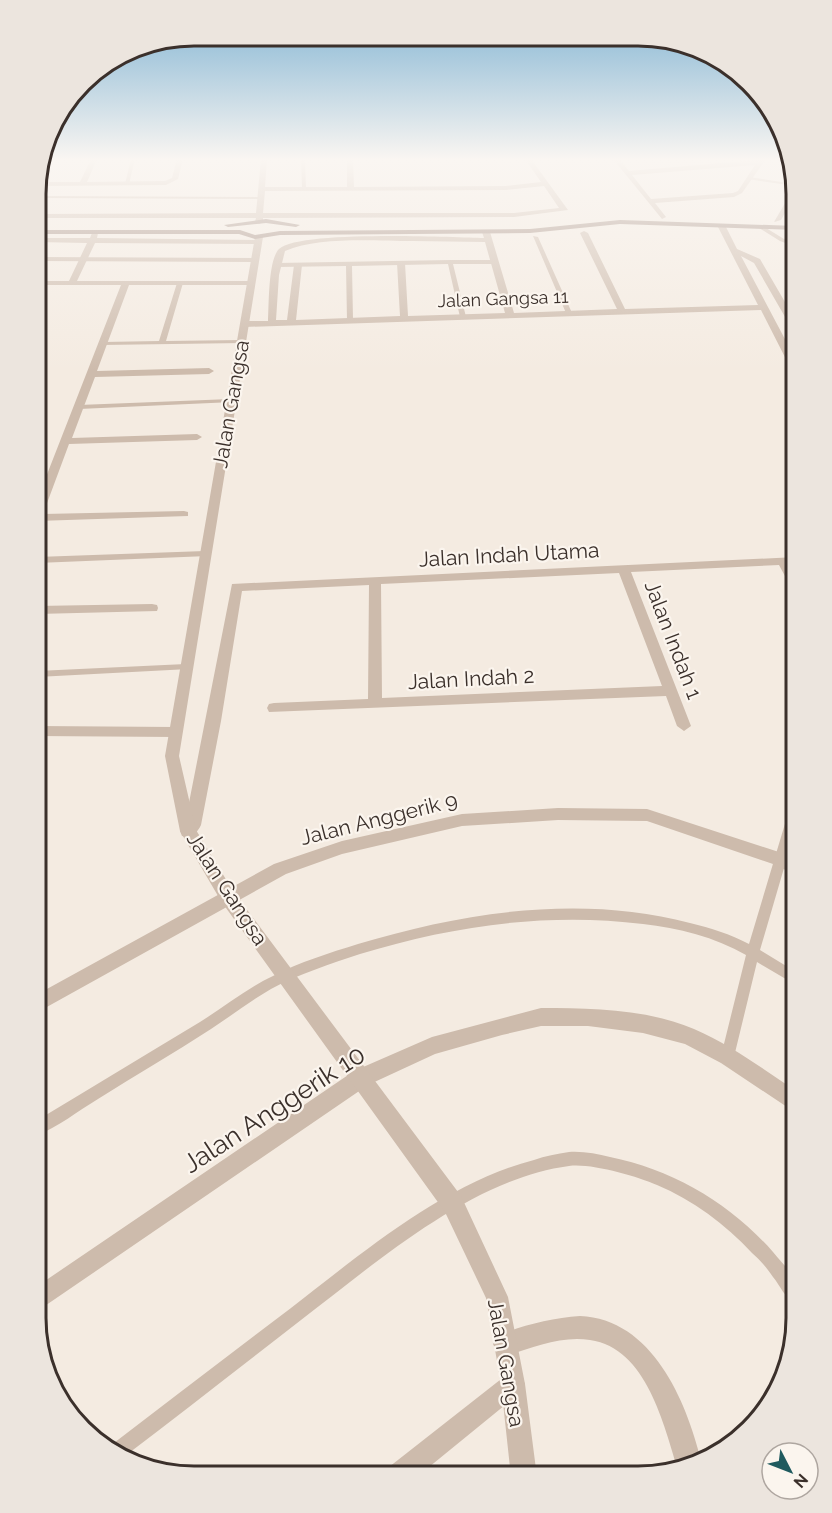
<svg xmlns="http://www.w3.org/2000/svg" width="832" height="1513" viewBox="0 0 832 1513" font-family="Raleway,sans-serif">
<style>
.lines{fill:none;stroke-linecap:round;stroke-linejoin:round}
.service{fill:#cdbbac;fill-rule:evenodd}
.minor{fill:#cdbbac;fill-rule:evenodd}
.tertiary{fill:#cdbbac;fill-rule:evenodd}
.secondary{fill:#a18a7d;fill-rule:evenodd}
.labels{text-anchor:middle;stroke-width:4.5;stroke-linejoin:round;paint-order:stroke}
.far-street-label{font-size:18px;fill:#3b302b;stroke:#fbf5ee}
.street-label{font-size:21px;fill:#3b302b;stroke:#fbf5ee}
.near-street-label{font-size:26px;fill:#3b302b;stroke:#fbf5ee}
.rim{fill:none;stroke:#3b302b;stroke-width:3}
</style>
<rect width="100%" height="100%" fill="#f4ebe1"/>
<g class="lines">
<path class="service" d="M44,159h4l-11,17 3,-10z
M131,159h4l-6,25 -2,1 -2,-1z
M301,159h4l1,30 -2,1 -2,-1z
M749,177l45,7 1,2 -48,-7z
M37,196l224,1 2,1 -2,1 -224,-1z
M761,225l23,14 12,4v4l-16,-6 -21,-13z
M533,236l5,1 34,76 -1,1 -5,-1z
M37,257l218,1 3,2 -3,2 -218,-1z
M450,260h44l3,2 -3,2h-41l13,53 -3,2 -3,-2 -12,-53 -96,2 1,54 -3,2 -3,-2 -1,-54 -69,1 -3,-2 3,-2z
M180,281l3,2 -17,58 75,-1 3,2 -1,1 -142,2 -1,-1 3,-2 56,-1 18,-58z
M231,399l2,1v2l-154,7 -3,-2 3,-2z
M205,551l4,3 -1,2 -171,7v-6z
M186,664l3,1 2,2 -2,2 -152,8v-6z
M796,803v24l-36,123 36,22v13l-39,-23 -24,99 -5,1 -5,-1 -2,-5 25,-101c-31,-18 -68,-27 -103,-31 -96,-12 -192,2 -283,30 -30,10 -61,20 -89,35 -21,12 -40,27 -60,40 -37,24 -75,46 -113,70 -20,12 -40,28 -62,37v-15c55,-33 109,-66 164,-99 24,-15 47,-34 73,-46 27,-14 56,-23 85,-32 106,-32 223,-50 332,-21 21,5 40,11 59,21l41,-137 2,-3z
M569,1152c14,-1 28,2 41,5 63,13 120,46 163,95 7,9 18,19 22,29 2,6 1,16 1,23 -11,-5 -16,-19 -23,-27 -6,-9 -13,-17 -21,-24 -27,-29 -59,-53 -95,-68 -21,-9 -66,-22 -88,-19 -98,13 -192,96 -268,154 -58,45 -117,91 -176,136l-16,-7 1,-3c60,-46 120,-92 181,-138 71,-55 154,-125 243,-148 11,-4 23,-6 35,-8z"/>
<path class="minor" d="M91,159h6l-10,23 78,-1 7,-3 5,-19h6l-5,20 -12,6 -129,1v-4h43z
M261,159h6l-2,28h82v-28h6l1,28 152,-1 35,-4 -16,-23h6l37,51 -54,7 -251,1v4l-4,2 -4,-2 1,-4h-219v-4l219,-1zM544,186l15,22 -45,5h-251l2,-22 241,-1z
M613,159h6l10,12 137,-12 -24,34 -8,4 -79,6 11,14 -4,2zM755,165l-17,26 -5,2 -82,6 -19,-24z
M795,186l1,7 -15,27 -7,2z
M722,225l4,2 11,22 23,10 36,62v11l-4,-3 -38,-66 -13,-7 55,104v12l-5,-3 -30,-59 -517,17 -4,-3 4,-3h24c1,-16 0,-61 11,-72 19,-19 172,-12 205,-11l-2,-6 4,-2 4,2 24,81 103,-4 -37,-76 4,-2 4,2 37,76 133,-4 -40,-78zM413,241l72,1 20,71 -97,3 -3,-53 -4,-2 -4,2 3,53 -104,4 6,-55 -4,-2 -4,2 -7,55h-11l3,-45 6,-24c34,-15 91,-10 128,-10z
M92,233h6l-1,5 161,2 4,2 -4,2 -163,-1 -18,38h174l4,2 -4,2h-122l-32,86 112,-3 5,3 -5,3 -114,3 -23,61 125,-4 5,3 -5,3 -128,4 -26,70 141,-3 4,1v4l-151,5v-21l84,-215h-84v-4h32l18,-38 -50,-1v-4h53z
M796,557v8h-5l5,9v16l-4,-1 -13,-24 -148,7 60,154 -7,5 -7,-5 -11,-30 -397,16 -2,-4 2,-4 5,-1 94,-4 1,-114 -127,6 -21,130 -20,104c-4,8 -9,14 -19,11l-2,-5 5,-8 47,-239zM619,573l43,113 -280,12 -1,-114z
M152,604l5,1 1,3 -1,3 -120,3v-8z
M37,726l138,1 7,5 -7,5 -138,-1z
M558,808l89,1 138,45 11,6v15l-23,-11 -126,-43 -89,-1 -96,6 -120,28 -56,20 -250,139v-18l238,-131 68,-23 120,-27z
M541,1008c50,0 106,1 153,21 37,16 69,40 102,62v22l-75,-50 -36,-19 -42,-11 -55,-7h-47l-39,9 -67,19 -67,31 -332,227v-25l318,-216 78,-34z
M580,1316c72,3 106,84 121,144l-12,8 -11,2c-14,-44 -31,-122 -88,-130 -28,-5 -58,8 -85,16l-8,-4 -4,-8 4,-8c26,-11 55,-18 83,-20z
M513,1372l8,4 4,8 -4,8 -103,84h-33l4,-9 116,-91z"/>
<path class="tertiary" d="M259,235l4,2 -84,519 17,74 37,61 228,305 47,101 17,87 12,93h-26l-10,-93 -15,-86 -41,-86 -224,-311 -41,-70 -15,-75 90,-519z"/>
<path class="secondary" d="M266,219l34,6 -4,2 -30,-4 -38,4 -4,-2z
M620,220l176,6v4l-176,-6 -90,9 -250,2 -25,4 -16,-5h-202v-4h203l15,5 25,-4 250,-2z"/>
</g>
<linearGradient id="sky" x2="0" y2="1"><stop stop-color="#7eb2d2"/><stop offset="0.43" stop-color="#faf6f2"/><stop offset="1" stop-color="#faf6f2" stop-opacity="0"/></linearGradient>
<rect width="832" height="371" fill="url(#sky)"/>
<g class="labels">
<g class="far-street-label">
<text transform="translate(503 299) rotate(-2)" y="6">Jalan Gangsa 11</text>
</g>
<g class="street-label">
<text transform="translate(231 404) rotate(-80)" y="7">Jalan Gangsa</text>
<text transform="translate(509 555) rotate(-3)" y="7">Jalan Indah Utama</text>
<text transform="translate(673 640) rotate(69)" y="7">Jalan Indah 1</text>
<text transform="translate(471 679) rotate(-3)" y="7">Jalan Indah 2</text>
<text transform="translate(379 819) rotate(-14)" y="7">Jalan Anggerik 9</text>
<text transform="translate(227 889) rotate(57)" y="7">Jalan Gangsa</text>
<text transform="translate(506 1363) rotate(80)" y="7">Jalan Gangsa</text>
</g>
<g class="near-street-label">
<text transform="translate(274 1109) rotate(-33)" y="9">Jalan Anggerik 10</text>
</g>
</g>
<path d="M0 0H832V1513H0ZM194 46H638A148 148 0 0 1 786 194V1318A148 148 0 0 1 638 1466H194A148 148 0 0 1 46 1318V194A148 148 0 0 1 194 46Z" fill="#ece5de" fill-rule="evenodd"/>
<path class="rim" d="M194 46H638A148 148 0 0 1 786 194V1318A148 148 0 0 1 638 1466H194A148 148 0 0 1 46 1318V194A148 148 0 0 1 194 46Z"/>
<g transform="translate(790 1471) rotate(132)"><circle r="28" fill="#fbf5ee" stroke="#aea6a0" stroke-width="1.5"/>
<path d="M0-4.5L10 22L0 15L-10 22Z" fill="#1f5a5e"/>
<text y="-9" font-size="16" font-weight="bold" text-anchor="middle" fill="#3b302b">N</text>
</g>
</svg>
